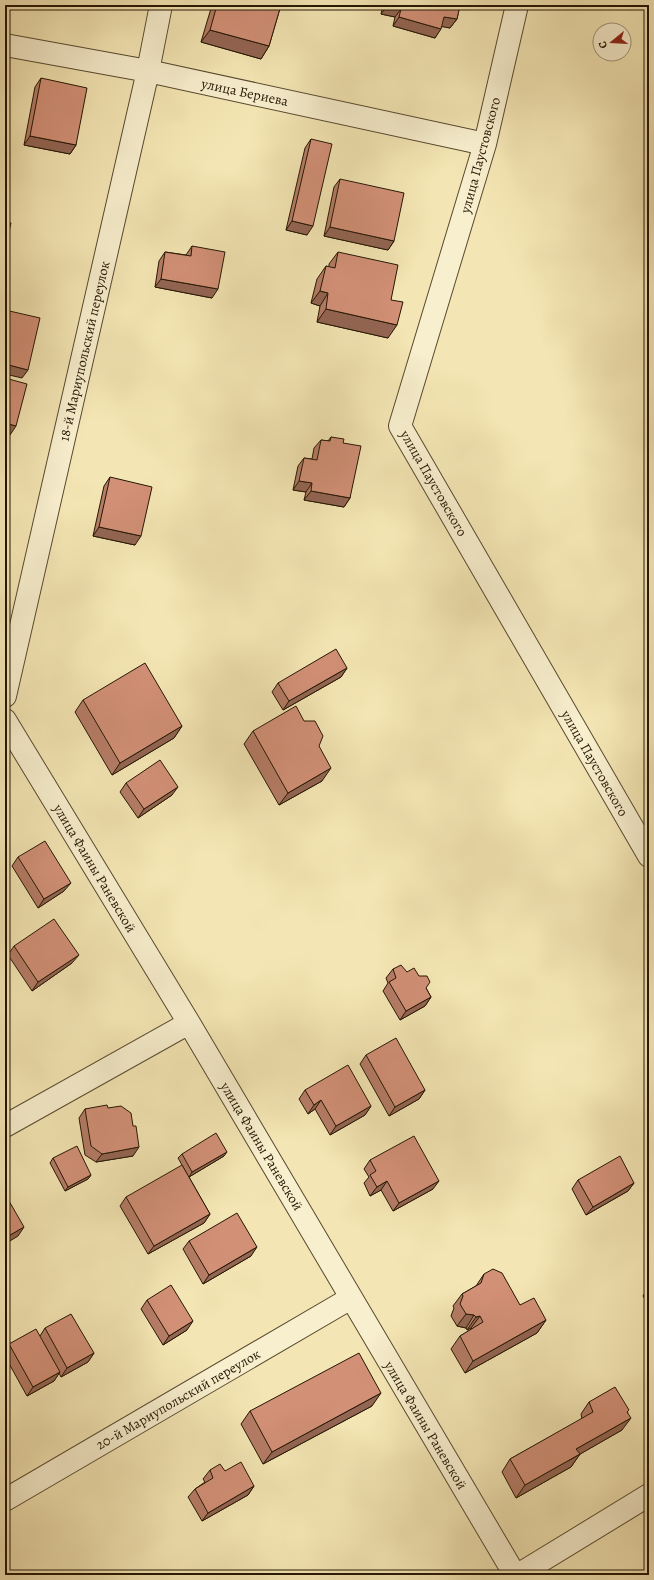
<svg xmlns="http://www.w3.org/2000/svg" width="654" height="1580" viewBox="0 0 654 1580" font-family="Alegreya,serif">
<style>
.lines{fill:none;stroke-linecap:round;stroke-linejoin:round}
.minor-casing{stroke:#584a2f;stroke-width:24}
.minor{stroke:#f8efce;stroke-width:22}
.wall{fill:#b57c66;stroke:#241603}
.shaded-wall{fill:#936553;stroke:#241603}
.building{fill:#d29077;stroke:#241603}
.labels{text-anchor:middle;stroke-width:3;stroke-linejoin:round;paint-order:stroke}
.street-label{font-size:14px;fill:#241603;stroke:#f8efce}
</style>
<rect width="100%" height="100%" fill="#f4e6b4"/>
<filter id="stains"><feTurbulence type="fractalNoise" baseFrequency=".005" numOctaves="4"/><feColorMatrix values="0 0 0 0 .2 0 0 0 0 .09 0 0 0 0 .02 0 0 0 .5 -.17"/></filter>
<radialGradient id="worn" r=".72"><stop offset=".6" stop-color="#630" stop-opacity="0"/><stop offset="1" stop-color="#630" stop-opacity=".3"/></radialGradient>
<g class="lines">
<g class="minor-casing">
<path id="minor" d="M517,5l-32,139 -85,282 249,430
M5,45l143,26 337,73
M5,696l143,-625 13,-66
M5,720l184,303 326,552
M5,1126l184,-103
M5,1500l346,-202
M518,1575l131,-80"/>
</g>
<use href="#minor" class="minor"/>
</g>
<path class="wall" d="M212,5h69l-12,41 -8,13 -60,-17z
M383,5h77l-3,14 -7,9 -8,-2 -7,12 -42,-12 2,-9 -14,-3z
M41,78l35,67 -6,9 -46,-9 11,-58z
M311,139l-4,96 -21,-5 19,-82z
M340,179l54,62 -6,9 -64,-14 10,-49z
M192,246l20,52 -57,-11 4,-26 6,-9 21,3z
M338,252l53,48 -3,38 -71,-16 3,-16 -9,-3 6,-24 9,-13 3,1v-3z
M331,437l12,6 7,55 -6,9 -40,-7 2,-8 -13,-2 5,-24 6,-8 8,1 2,-11 7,-8 7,1z
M110,477l25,68 -42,-9 11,-50z
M347,668l-6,9 -58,33 -11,-18 6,-9z
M83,700l99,26 -8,12 -62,37 -37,-63z
M253,731l66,15 3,35 -43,24 -35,-61z
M126,783l46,12 -34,23 -18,-26z
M18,857l46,34 -26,17 -26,-42z
M14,946l58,17 -40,28 -24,-36z
M393,969l14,3 19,16 5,9 -6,9 -25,14 -17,-29 5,-8 -2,-5z
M366,1055l59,35 -6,9 -30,17 -29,-52z
M305,1090l66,16 -6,9 -35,20 -15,-26 -7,5 -9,-15z
M108,1108l25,48 -37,6 -11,-7 -6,-37 6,-9z
M182,1154l42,2 -35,21 21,37 -6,9 -56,31 -28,-48 6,-9 61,-23 -9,-16z
M53,1158l38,17 -3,4 -23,12 -15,-28z
M370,1160l63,29 -40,22 -12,-21 -11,6 -6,-13 5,-6 -5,-8z
M578,1180l56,3 -6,8 -42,24 -14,-26z
M189,1241l62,15 -48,28 -20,-35z
M484,1274l36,31 26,15 -9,13 -72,40 -14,-24 9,-13 12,-7 -1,-1 -4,2 -1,-2 -9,-2 -6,-10 3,-8 -1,-2 9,-12 14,-8z
M649,1289v17l-6,-10 3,-5z
M147,1300l40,30 -24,15 -22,-36z
M45,1328l49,25 -6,9 -27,15 -2,-4 -5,8 -27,15 -20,-36 -2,2v-12l4,-6 31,-8z
M589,1402l39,10 -6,18 -42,24 -9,13 -55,31 -14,-26 8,-13 72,-40 -1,-5z
M372,1406l-109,58 -22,-40 9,-13z
M210,1470l15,1 29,15 -6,9 -46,26 -14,-24 7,-8 10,-7 -2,-3z"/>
<path class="shaded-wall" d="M388,5l13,4 -6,8 -14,-3z
M399,17l42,12 -6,9 -42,-12z
M444,17l13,2 -7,9 -12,-2z
M210,30l59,16 -8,13 -60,-17z
M30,136l46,9 -6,9 -46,-9z
M292,221l21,5 -6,9 -21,-5z
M330,227l64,14 -6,9 -64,-14z
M161,279l57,10 -6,9 -57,-11z
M320,291l8,2 -8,13 -9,-3z
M326,309l71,16 -9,13 -71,-16z
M5,364l23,6 -6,8 -17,-4z
M5,423l11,3 -6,9 -5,-1z
M299,481l13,2 -6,9 -13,-2z
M311,491l39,7 -6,9 -40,-7z
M99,527l42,9 -6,9 -42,-9z
M347,668l-6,9 -58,33 6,-9z
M182,726l-8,12 -62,37 8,-12z
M331,768l-9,13 -43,24 9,-12z
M178,787l-6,8 -34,23 6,-9z
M71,883l-7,8 -26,17 6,-9z
M79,955l-7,8 -40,28 6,-9z
M431,997l-6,9 -25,14 6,-9z
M425,1090l-6,9 -30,17 6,-9z
M321,1100l-6,9 -7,5 6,-9z
M371,1106l-6,9 -35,20 6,-9z
M139,1147l-6,9 -37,6 6,-8z
M227,1152l-3,4 -35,21 3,-5z
M91,1175l-3,4 -23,12 3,-4z
M387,1181l-6,9 -11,6 7,-9z
M439,1181l-6,8 -40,22 6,-8z
M634,1183l-6,8 -42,24 7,-8z
M210,1214l-6,9 -56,31 6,-8z
M24,1227l-6,9 -13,8v-6z
M257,1247l-6,9 -48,28 6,-9z
M466,1314l8,1 -8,13 -9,-2z
M480,1316l-9,12 -4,2 9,-13z
M546,1320l-9,13 -72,40 8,-12z
M193,1321l-6,9 -24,15 6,-9z
M94,1353l-6,9 -27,15 6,-9z
M60,1372l-6,9 -27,15 6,-9z
M381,1393l-9,13 -109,58 9,-12z
M631,1418l-9,12 -54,31 8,-12z
M580,1454l-9,13 -55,31 9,-13z
M254,1486l-6,9 -46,26 6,-8z"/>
<path class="building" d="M217,5h64l-12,41 -59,-16z
M388,5h72l-3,14 -13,-2 -3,12 -42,-12 2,-8z
M41,78l46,10 -11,57 -46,-9z
M311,139l21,5 -19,82 -21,-5z
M340,179l64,14 -10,48 -64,-14z
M5,222l6,1 -5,21 -1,-1z
M192,246l33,6 -7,37 -57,-10 4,-27 26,4z
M338,252l60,13 -7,35 12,2 -6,23 -71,-16 2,-16 -8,-2 6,-25 9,2z
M5,310l35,8 -12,52 -23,-6z
M5,378l22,6 -11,42 -11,-3z
M331,437l13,2 -1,4 18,3 -11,52 -39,-7 1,-8 -13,-2 5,-23 13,2 4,-20 9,1z
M110,477l42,10 -11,49 -42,-9z
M336,649l11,19 -58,33 -11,-18z
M145,663l37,63 -62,37 -37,-63z
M296,706l8,15h11l8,15 -4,10 12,22 -43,25 -35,-62z
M160,760l18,27 -34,22 -18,-26z
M45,841l26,42 -27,16 -26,-42z
M54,919l25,36 -41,27 -24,-36z
M401,965l6,7 7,-4 5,8h8l3,6 -4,6 5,9 -25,14 -17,-29 7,-4 -3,-9z
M396,1038l29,52 -30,17 -29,-52z
M348,1065l23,41 -35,20 -15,-26 -7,5 -9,-15z
M107,1105l1,3 13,-2 10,7 2,13h3l3,21 -37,7 -11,-8 -6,-37z
M216,1133l11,19 -35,20 -10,-18z
M414,1136l25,45 -40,22 -12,-22 -10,6 -7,-12 6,-4 -6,-11z
M77,1146l14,29 -23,12 -15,-29z
M620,1156l14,27 -41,24 -15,-27z
M182,1165l28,49 -56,32 -28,-49z
M5,1194l19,33 -19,11z
M237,1213l20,34 -48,28 -20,-34z
M493,1269l9,4 18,32 14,-7 12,22 -73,41 -13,-25 23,-14 -3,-6 -4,1 -2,-2 -8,-1 -6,-10 3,-8 -1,-2 19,-11 3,-9z
M171,1285l22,36 -24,15 -22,-36z
M649,1289v7l-3,-5z
M71,1314l23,39 -27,15 -22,-40z
M36,1329l24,43 -27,15 -24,-43z
M359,1353l22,40 -109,59 -22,-41z
M615,1387l14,23 -2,2 4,6 -55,31 4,5 -55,31 -15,-26 83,-47 -4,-10z
M241,1462l13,24 -46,27 -13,-24 18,-11 -3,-8 10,-6 5,7z"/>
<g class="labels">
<g class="street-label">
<text transform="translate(245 92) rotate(12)" y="5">улица Бериева</text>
<text transform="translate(480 155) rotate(-75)" y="5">улица Паустовского</text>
<text transform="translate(84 351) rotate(-77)" y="5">18-й Мариупольский переулок</text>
<text transform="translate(434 483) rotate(60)" y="5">улица Паустовского</text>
<text transform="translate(595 763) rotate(60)" y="5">улица Паустовского</text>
<text transform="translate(95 868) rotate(59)" y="5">улица Фаины Раневской</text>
<text transform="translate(262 1146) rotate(59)" y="5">улица Фаины Раневской</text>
<text transform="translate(178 1399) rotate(-30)" y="5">20-й Мариупольский переулок</text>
<text transform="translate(426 1425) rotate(59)" y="5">улица Фаины Раневской</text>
</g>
</g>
<rect width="654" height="1580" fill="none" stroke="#f4e6b4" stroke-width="20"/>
<rect x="6" y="6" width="642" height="1568" fill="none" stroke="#241603" stroke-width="2"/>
<rect x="10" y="10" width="634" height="1560" fill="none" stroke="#241603"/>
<g transform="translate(612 42) rotate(252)"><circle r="19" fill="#f8efce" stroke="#a3987d"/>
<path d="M0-3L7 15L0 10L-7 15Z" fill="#8f2418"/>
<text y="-6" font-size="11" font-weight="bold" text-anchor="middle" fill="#241603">С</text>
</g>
<rect width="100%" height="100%" filter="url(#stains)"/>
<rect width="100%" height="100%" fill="url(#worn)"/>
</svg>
